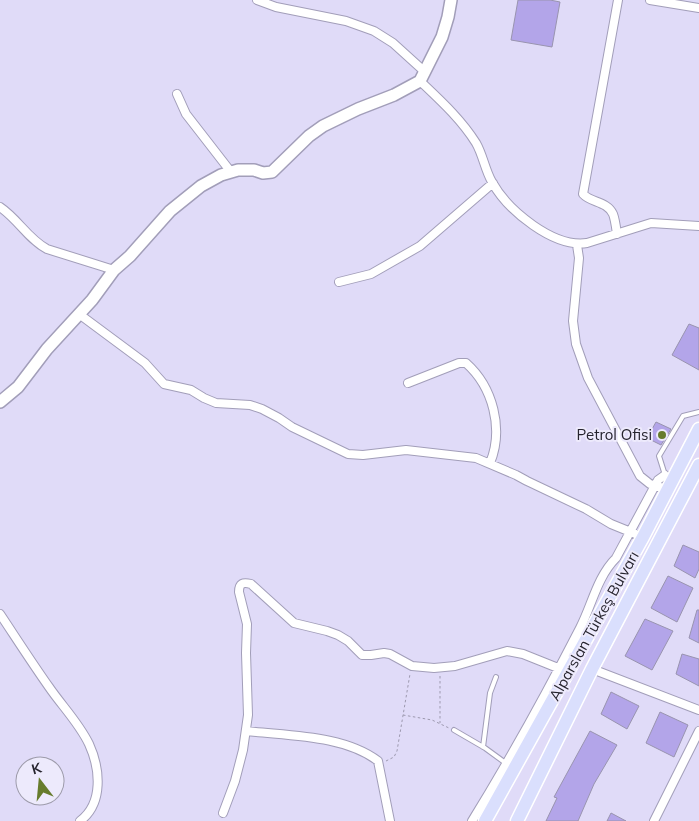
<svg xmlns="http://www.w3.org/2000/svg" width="699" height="821" viewBox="0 0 699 821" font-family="Mulish,sans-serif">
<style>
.building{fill:#b3a5e9;stroke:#9994af}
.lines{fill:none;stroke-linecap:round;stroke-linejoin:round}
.lane-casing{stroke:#a29eb9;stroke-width:6}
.street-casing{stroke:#a29eb9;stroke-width:10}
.secondary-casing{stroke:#a29eb9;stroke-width:14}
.primary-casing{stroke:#fff;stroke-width:15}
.path{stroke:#9d99af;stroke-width:1;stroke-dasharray:2.5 2.5;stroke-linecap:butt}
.lane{stroke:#fff;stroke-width:4}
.street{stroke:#fff;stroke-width:8}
.secondary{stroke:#fff;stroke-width:11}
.primary{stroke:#dadffd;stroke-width:12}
.poi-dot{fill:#677c2d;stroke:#edeafc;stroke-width:2}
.labels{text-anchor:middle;stroke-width:4;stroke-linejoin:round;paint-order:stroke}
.poi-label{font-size:15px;fill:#26242e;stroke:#edeafc;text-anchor:end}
.street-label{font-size:15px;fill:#26242e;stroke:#edeafc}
</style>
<rect width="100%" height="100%" fill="#e0dbf8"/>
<path class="building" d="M518,0h32l10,2 -8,45 -41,-7z
M689,324l10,4v42l-27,-15z
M656,422l15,7 -10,16 -14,-7z
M683,545l16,7v17l-4,9 -21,-12z
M668,576l25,12 -16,34 -26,-14z
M697,610h2v33l-10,-5z
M645,619l28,12 -21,39 -27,-14z
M682,654l17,5v27l-23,-12z
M611,692l28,14 -12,23 -26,-15z
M660,712l28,13 -14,32 -28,-14z
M590,731l27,14 -23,39 -16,37h-32l11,-23 -3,-1z
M611,813l15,8h-19z"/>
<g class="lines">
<g class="lane-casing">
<path id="lane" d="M665,475l-6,-19 24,-40 16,-4
M454,730l31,18 22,16
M483,747l7,-54 6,-16"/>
</g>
<g class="street-casing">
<path id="street" d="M257,0l19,7 70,14 28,10 19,12 32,29
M650,0l49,8
M420,81c20,19 41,38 56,62 7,12 9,27 16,39 16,29 62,66 95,61l64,-20 48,3
M177,94l9,20 45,58
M0,207c18,12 28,32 47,42l67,21
M617,234c-1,-7 -2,-15 -4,-20 -6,-13 -22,-11 -30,-20l35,-194
M577,245l2,13 -6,63 3,23 12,34 52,98 10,8 18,5
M339,282l32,-8 49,-28 73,-63
M79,314l66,49 19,21 27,6 13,8 12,5 34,2 12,4 17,9 13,9 56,27 15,1 43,-5 70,8 40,17 11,6 59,28 25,15 32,13
M408,383l51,-20h7c27,24 38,66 24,100
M0,614c16,24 32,49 49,73 13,19 30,36 40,57 11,24 15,59 -9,77
M592,669l107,41
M247,731c41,5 97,4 131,30l12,60
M223,813l12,-32 8,-31 5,-35 -2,-62 1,-29 -8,-32c0,-9 4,-10 12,-8l43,39 33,8 11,4 10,6 14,14h9l13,-2 6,1 22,12 22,2 21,-2 52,-15 16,3 45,18
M472,821c39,-63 74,-127 108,-193 12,-23 17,-51 36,-70l42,-78 7,-5
M654,821l45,-90"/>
</g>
<g class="secondary-casing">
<path id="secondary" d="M0,402l18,-15 29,-38 45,-49 22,-30 16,-14 40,-45 31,-25 20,-11 17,-5h16l9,3 9,-1 37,-36 14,-10 35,-17 36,-14 26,-14 22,-44 6,-20 3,-17"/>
</g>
<g class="primary-casing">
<path id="primary" d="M485,821l158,-284 56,-108
M517,821l75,-152 107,-204"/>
</g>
<path class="path" d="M440,676v47
M403,715l29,5 17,8
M386,761l8,-4 3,-6 13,-77"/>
<use href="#lane" class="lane"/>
<use href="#street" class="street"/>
<use href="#secondary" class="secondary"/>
<use href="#primary" class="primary"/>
</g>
<circle class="poi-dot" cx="662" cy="435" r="5"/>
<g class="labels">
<g class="poi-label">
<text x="652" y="440">Petrol Ofisi</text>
</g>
<g class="street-label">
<text transform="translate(594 626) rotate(-61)" y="5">Alparslan Türkeş Bulvarı</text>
</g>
</g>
<g transform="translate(40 781) rotate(344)"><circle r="24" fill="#edeafc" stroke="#9d9baa"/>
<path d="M0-4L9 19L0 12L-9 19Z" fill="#677c2d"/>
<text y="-8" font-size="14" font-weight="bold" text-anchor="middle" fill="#26242e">K</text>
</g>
</svg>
